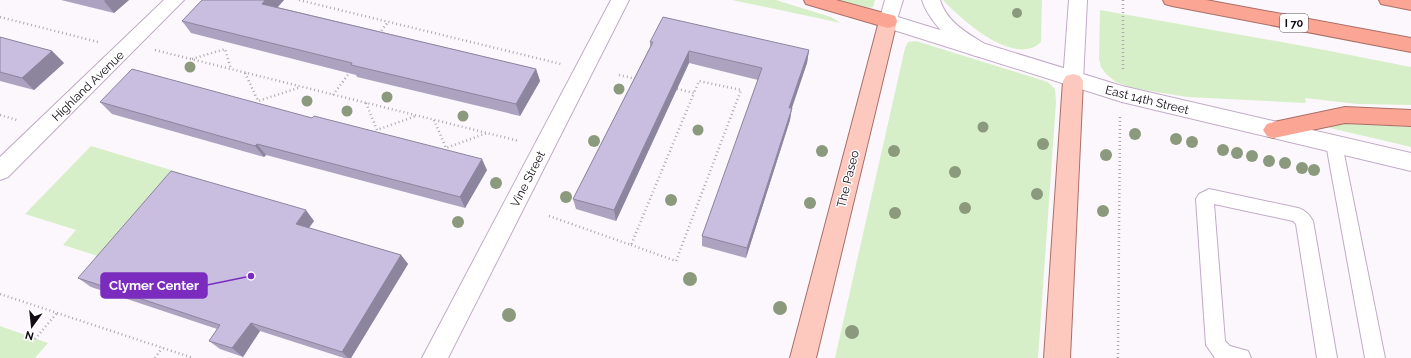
<svg xmlns="http://www.w3.org/2000/svg" width="1411" height="358" viewBox="0 0 1411 358" font-family="Raleway,sans-serif">
<style>
.green{fill:#d7efc8}
.lines{fill:none;stroke-linecap:round;stroke-linejoin:round}
.service-casing{stroke:#c1aac7;stroke-width:2}
.minor-casing{stroke:#c1aac7;stroke-width:2}
.tertiary-casing{stroke:#c1aac7;stroke-width:2}
.secondary-casing{stroke:#c1aac7;stroke-width:2}
.primary-casing{stroke:#a96f67;stroke-width:2}
.motorway-casing{stroke:#a96f67;stroke-width:2}
.path{stroke:#ada7af;stroke-width:2.5;stroke-dasharray:1 3;stroke-linecap:butt}
.service{fill:#fff;fill-rule:evenodd}
.minor{fill:#fff;fill-rule:evenodd}
.tertiary{fill:#fff;fill-rule:evenodd}
.secondary{fill:#fff;fill-rule:evenodd}
.primary{fill:#fdc9bf;fill-rule:evenodd}
.motorway{fill:#fba594;fill-rule:evenodd}
.tree{fill:#8b9a7c}
.wall{fill:#ada3c1}
.shaded-wall{fill:#8d859d}
.building{fill:#c9bee0;stroke:#8d859d}
.labels{text-anchor:middle;stroke-width:3;stroke-linejoin:round;paint-order:stroke}
.shield{fill:#fff;stroke:#59545a;stroke-width:1}
.shield-label{font-size:11px;font-weight:bold;fill:#120a14}
.street-label{font-size:12px;fill:#120a14;stroke:#fff}
.leader{fill:none;stroke:#7b2cbf;stroke-width:1.5}
.callout-dot{fill:#7b2cbf;stroke:#fff;stroke-width:1.5}
.callout{fill:#7b2cbf;stroke:#7b2cbf;stroke-width:1.5}
.callout-label{font-size:13px;text-anchor:middle;font-weight:bold;fill:#fff}
</style>
<rect width="100%" height="100%" fill="#fcf7fd"/>
<path class="green" d="M732,0h44l55,17 10,6z
M837,0h38l-2,7 -4,1z
M943,0h99l-1,42c-27,26 -80,-23 -98,-42z
M1100,10l209,37 102,20v38l-54,-1 -52,-6 1,5 -119,-6 -55,-9 -16,-6 -10,-8 -5,-7 -2,-8z
M916,41l132,41 7,7 1,13 -18,256h-203l70,-310 3,-6z
M1336,123l75,4v20l-81,-19 -4,-4z
M91,146l90,27 -74,86 -44,-14 13,-15 -51,-16z
M0,326l48,17 -13,15h-35z"/>
<g class="lines">
<g class="service-casing">
<path id="service" d="M1334,137l6,2 2,5 43,214h-20l-39,-214 2,-5z
M1209,189l89,19c7,2 11,6 15,13l24,137h-20l-21,-134 -3,-3 -79,-17 11,137 5,5 18,5 3,7h-36l-9,-13 -10,-146 3,-5z"/>
</g>
<g class="minor-casing">
<path id="minor" d="M164,0h20l-176,177 -8,3v-23z
M611,0h18l-181,358h-26z"/>
</g>
<g class="tertiary-casing">
<path id="tertiary" d="M888,14l234,72 289,67v18l-289,-69 -241,-76 -2,-5 2,-5z"/>
</g>
<g class="secondary-casing">
<path id="secondary" d="M885,0h18l-8,26 -7,2 -7,-2 -2,-5z
M922,0h18c7,23 29,34 48,46l3,5 -3,5c-23,7 -60,-35 -66,-56z
M1069,0h18l-4,81 -3,5 -7,2 -7,-2 -3,-5z"/>
</g>
<g class="primary-casing">
<path id="primary" d="M888,14l7,2 2,5 -81,337h-26l89,-337 2,-5z
M1073,74l7,2 3,5 -13,277h-26l19,-277 3,-5z"/>
</g>
<g class="motorway-casing">
<path id="motorway" d="M804,0h32l59,16 2,5 -2,5 -7,2 -82,-24z
M1163,0h43l205,38v14l-239,-46 -7,-2z
M1379,0h32v10l-30,-6z
M1345,107l66,3v16l-66,-3 -71,15 -7,-2 -4,-6 4,-6 7,-2z"/>
</g>
<path class="path" d="M299,0l262,64
M1123,0v69
M0,17l98,25
M379,34l9,-12
M155,50l364,91
M192,59l33,-10 6,20
M245,73l13,28 43,-14
M619,75l17,4
M333,95l17,-23
M366,103l11,27 39,-14
M0,115l17,5
M434,120l12,28 41,-15
M549,216l82,29 63,-152 -20,-5
M631,245l45,16 65,-171 -42,-9 -5,12
M0,294l193,64
M35,339l22,-26
M155,358l7,-10
M1118,358l2,-242"/>
<use href="#service" class="service"/>
<use href="#minor" class="minor"/>
<use href="#tertiary" class="tertiary"/>
<use href="#secondary" class="secondary"/>
<use href="#primary" class="primary"/>
<use href="#motorway" class="motorway"/>
</g>
<g class="tree">
<circle cx="1017" cy="13" r="5"/>
<circle cx="190" cy="67" r="5.5"/>
<circle cx="619" cy="89" r="5.5"/>
<circle cx="387" cy="97" r="5.5"/>
<circle cx="307" cy="101" r="5.5"/>
<circle cx="347" cy="111" r="5.5"/>
<circle cx="463" cy="116" r="5.5"/>
<circle cx="983" cy="127" r="5.5"/>
<circle cx="698" cy="130" r="5.5"/>
<circle cx="1135" cy="134" r="6"/>
<circle cx="1176" cy="139" r="6"/>
<circle cx="594" cy="141" r="6"/>
<circle cx="1192" cy="142" r="6"/>
<circle cx="1043" cy="144" r="6"/>
<circle cx="1223" cy="150" r="6"/>
<circle cx="822" cy="151" r="6"/>
<circle cx="894" cy="151" r="6"/>
<circle cx="1237" cy="153" r="6"/>
<circle cx="1106" cy="155" r="6"/>
<circle cx="1252" cy="156" r="6"/>
<circle cx="1269" cy="161" r="6"/>
<circle cx="1285" cy="163" r="6"/>
<circle cx="1302" cy="168" r="6"/>
<circle cx="1314" cy="170" r="6"/>
<circle cx="955" cy="172" r="6"/>
<circle cx="496" cy="183" r="6"/>
<circle cx="1037" cy="194" r="6"/>
<circle cx="566" cy="197" r="6"/>
<circle cx="671" cy="200" r="6"/>
<circle cx="810" cy="203" r="6"/>
<circle cx="965" cy="208" r="6"/>
<circle cx="1103" cy="211" r="6"/>
<circle cx="895" cy="213" r="6"/>
<circle cx="458" cy="222" r="6"/>
<circle cx="690" cy="279" r="7"/>
<circle cx="780" cy="308" r="7"/>
<circle cx="509" cy="315" r="7"/>
<circle cx="852" cy="332" r="7"/>
</g>
<path class="wall" d="M61,0h68l-15,13z
M202,0h82l-7,7 259,62 4,12 -20,35 -163,-39 -1,-2 -165,-42 -9,-12z
M0,37l52,14 12,12 -30,27 -34,-9z
M650,42l159,8 -2,13 -16,45 -1,12 -44,138 -44,-12v-10l56,-156 -69,-17 -73,158 -40,-12 -3,-10 77,-152z
M100,102l387,68 -22,38 -199,-53 -2,2 -152,-43z
M314,221l-5,7 92,27 7,9 -57,94h-7l-84,-27 -17,26 -23,-8 -11,-8 8,-12 -126,-42 -13,-9z"/>
<path class="shaded-wall" d="M105,0h24l-15,13 -10,-12z
M265,0h19l-14,16 -8,-12z
M809,50l-2,13 -19,57 1,-12z
M52,51l12,12 -30,27 -12,-12z
M689,51v12l-73,158 -2,-11z
M536,69l4,12 -20,35 -4,-12z
M792,108l-2,12 -44,138 1,-10z
M257,144l9,11 -2,2 -9,-11z
M482,159l5,11 -22,38 -5,-11z
M306,210l8,11 -10,13 -8,-10z
M401,255l7,9 -57,94h-3l-6,-6z
M251,323l9,8 -17,26 -11,-9z"/>
<path class="building" d="M202,0h63l-3,4 274,65 -20,35 -165,-39 1,-2 -170,-42z
M663,17l146,33 -20,58h3l-45,140 -45,-12 60,-168 -73,-17 -75,159 -41,-11 80,-157h-3z
M0,37l52,14 -30,27 -22,-6z
M132,69l180,49 2,-2 168,43 -22,38 -203,-53 -2,2 -155,-44z
M171,171l135,39 -10,14 105,31 -59,97 -91,-29 -19,25 -23,-7 11,-16 -142,-47z"/>
<g class="labels">
<rect class="shield" x="1280" y="14" width="28" height="18" rx="3"/>
<g class="shield-label">
<text x="1294" y="27">I 70</text>
</g>
<g class="street-label">
<text transform="translate(88 86) rotate(-44)" y="4">Highland Avenue</text>
<text transform="translate(1147 100) rotate(14)" y="4">East 14th Street</text>
<text transform="translate(528 179) rotate(-63)" y="4">Vine Street</text>
<text transform="translate(848 179) rotate(-76)" y="4">The Paseo</text>
</g>
</g>
<path class="leader" d="M251 276L207 285"/>
<circle class="callout-dot" cx="251" cy="276" r="4"/>
<rect class="callout" x="101" y="273" width="106" height="25" rx="4"/>
<g class="callout-label">
<text x="154" y="290">Clymer Center</text>
</g>
<g transform="translate(32 326) rotate(195)" stroke="#ffffff" stroke-width="3" paint-order="stroke">
<path d="M0-3L7 15L0 10L-7 15Z" fill="#120a14"/>
<text y="-6" font-size="11" font-weight="bold" text-anchor="middle" fill="#120a14">N</text>
</g>
</svg>
